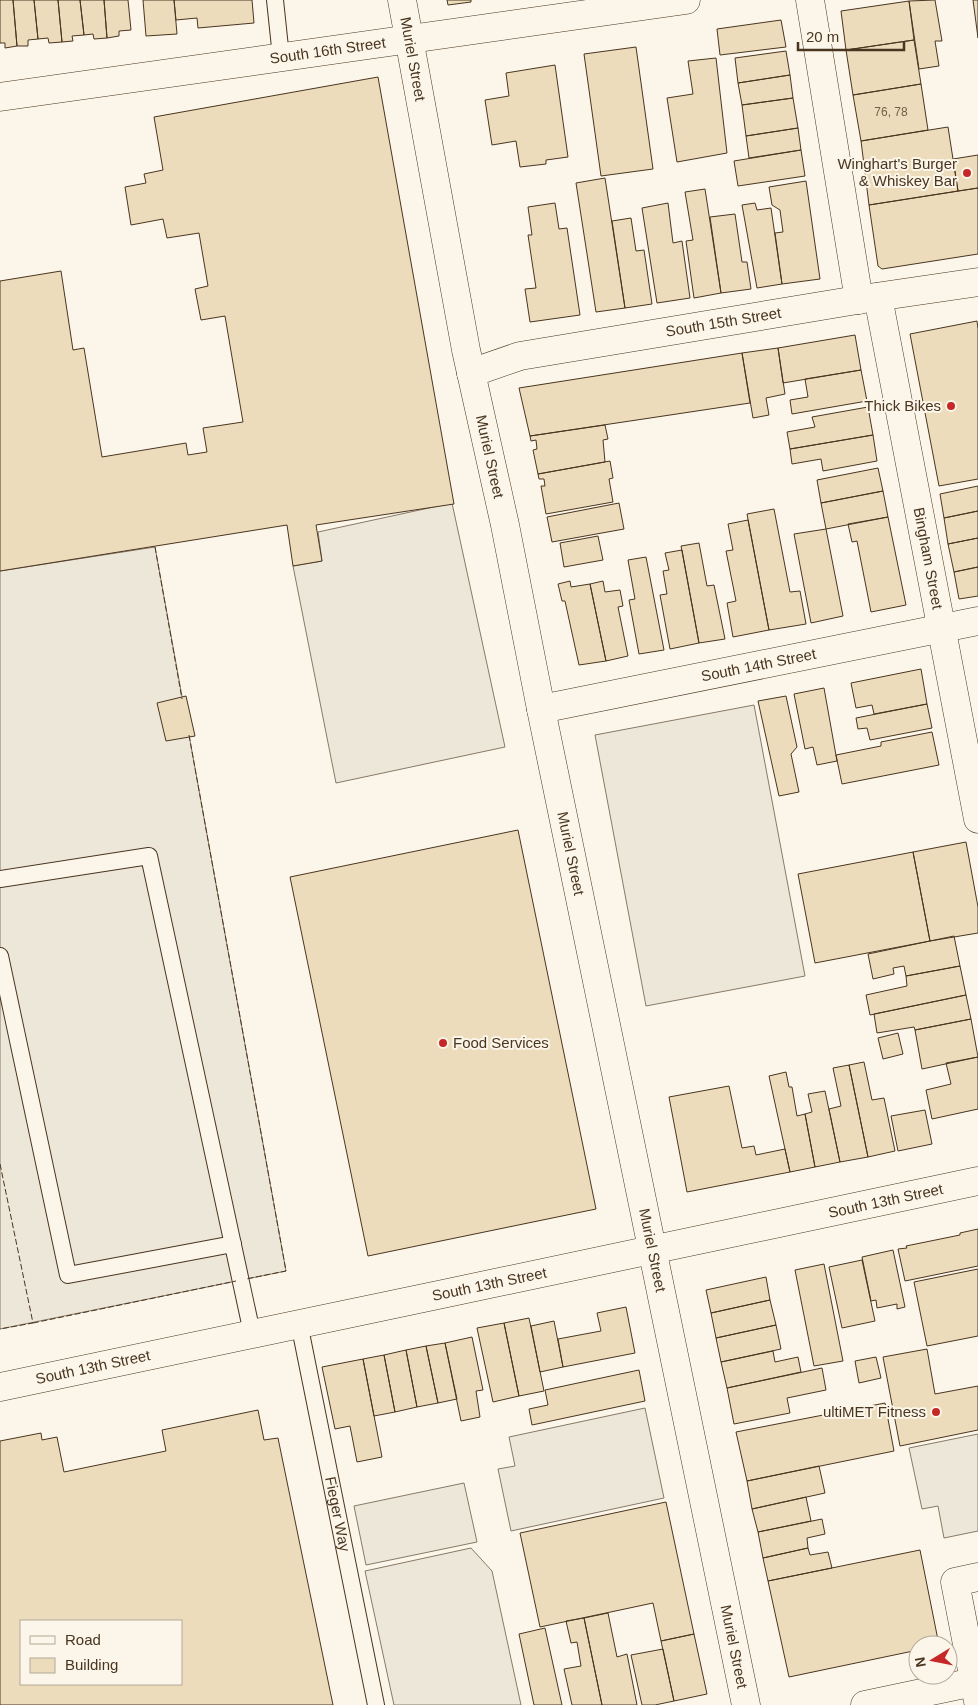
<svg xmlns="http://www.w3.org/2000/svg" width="978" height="1705" viewBox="0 0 978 1705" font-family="Helvetica,sans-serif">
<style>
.parking{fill:#ede7d9;stroke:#887966}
.building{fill:#ecdcbc;stroke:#4a3520;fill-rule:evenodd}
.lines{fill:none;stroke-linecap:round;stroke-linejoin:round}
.service-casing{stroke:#4a3520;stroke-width:18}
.minor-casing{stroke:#4a3520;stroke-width:29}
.service{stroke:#fbf6e9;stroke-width:16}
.minor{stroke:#fbf6e9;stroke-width:28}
.fence{stroke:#4a3520;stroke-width:1;stroke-dasharray:6 2.5;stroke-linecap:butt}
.poi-dot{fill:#c62828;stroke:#fbf6e9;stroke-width:2}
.labels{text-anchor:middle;stroke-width:4;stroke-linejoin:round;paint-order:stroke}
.number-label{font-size:12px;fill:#725f47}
.street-label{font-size:15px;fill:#4a3520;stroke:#fbf6e9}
.poi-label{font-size:15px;fill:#4a3520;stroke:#fbf6e9;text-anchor:end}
</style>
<rect width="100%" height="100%" fill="#fbf6e9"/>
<path class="parking" d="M452,503l53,244 -169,36 -43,-217 29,-5 -4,-29z
M155,547l131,724 -286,58v-758z
M754,705l51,271 -159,30 -51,-271z
M645,1408l19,90 -153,33 -13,-62 17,-3 -6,-29z
M978,1434v97l-34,7 -6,-32 -16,3 -13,-61z
M464,1483l13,59 -111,23 -12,-59z
M471,1548l21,23 29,134h-127l-29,-134z"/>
<path class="building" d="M0,0h13l4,46 -12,2v-5h-5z
M13,0h21l4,39 -10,1v6h-11z
M34,0h24l4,42 -13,1 -1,-5 -10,1z
M58,0h22l4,35 -12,1 1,5 -11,1z
M80,0h24l3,38 -13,1 -1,-5 -9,1z
M104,0h24l3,30 -12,1v5l-12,2z
M143,0h31l3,34 -31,2z
M174,0h78l2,23 -56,5 -1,-10 -21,2z
M447,0h24v2l-23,3z
M935,0l7,41h-7l4,25 -20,3 -10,-68z
M973,0h5v38z
M909,1l5,39 -68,10 -5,-39z
M781,20l5,27 -66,8 -3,-26z
M914,40l7,44 -68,11 -7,-45z
M636,47l17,122 -52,7 -17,-122z
M786,51l4,24 -52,8 -3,-25z
M716,58l11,95 -50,9 -10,-64 26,-4 -5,-33z
M555,65l13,92 -22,3v4l-26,3 -4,-26 -24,4 -7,-45 24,-4 -3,-23z
M790,75l3,23 -51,7 -4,-22z
M378,77l76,427 -138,21 6,36 -29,5 -6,-41 -287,46v-290l61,-10 12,79 11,-2 18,109 84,-14 2,12 19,-3 -4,-24 40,-6 -18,-106 -24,4 -6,-31 13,-3 -9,-53 -32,5 -4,-19 -32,6 -6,-38 21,-4 -2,-9 19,-4 -9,-53z
M921,84l7,46 -67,11 -8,-46z
M793,98l5,30 -52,8 -4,-31z
M948,127l10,64 -89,14 -8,-64z
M798,128l3,22 -52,8 -3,-22z
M801,150l4,26 -67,10 -4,-25z
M978,155v33l-20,3 -5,-32z
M605,178l20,130 -29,4 -20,-129z
M806,181l14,98 -38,5 -7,-51 8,-1 -3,-22 -8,-5 -3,-18z
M978,188v66l-96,15 -4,-3 -9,-61z
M705,189l16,104 -27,5 -8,-57 7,-1 -8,-48z
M555,203l4,26 8,-1 13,87 -50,7 -5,-33 11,-1 -8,-53h4l-4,-28z
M668,203l5,40 9,-2 8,57 -33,5 -15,-95z
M755,203l2,7 14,-2 11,76 -25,4 -15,-83z
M735,214l7,48h5l4,27 -30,4 -11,-76z
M631,218l5,33 8,-1 8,54 -27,4 -13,-87z
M977,321l1,8v150l-39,7 -29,-152z
M855,335l6,35 -78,13 -5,-35z
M778,348l7,46 -19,4 3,17 -16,3 -11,-65z
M742,353l8,50 -220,33 -11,-48z
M861,370l6,31 -75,13 -2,-14 18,-3 -3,-18z
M868,407l5,28 -83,14 -3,-17 28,-5 -3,-10z
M605,425l3,14 -5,1 2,22 -67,12 -5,-24 4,-1 -1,-9 -5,1 -1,-5z
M873,435l4,26 -54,10 -2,-12 -29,5 -2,-15z
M610,461l3,17 -4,1 4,23 -67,12 -5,-28h4l-1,-7h-5l-1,-5z
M878,468l5,23 -62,12 -4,-23z
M978,486v25l-34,7 -4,-24z
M883,491l5,26 -62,12 -5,-26z
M619,503l5,26 -72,13 -5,-25z
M774,509l16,83 10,-1 6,33 -37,6 -22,-116z
M978,511v27l-30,6 -4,-26z
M888,517l18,88 -35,7 -14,-71 -5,1 -4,-18z
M748,520l21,110 -36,7 -6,-34 9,-2 -10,-50 7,-1 -5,-26z
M826,529l17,87 -32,7 -17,-89z
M598,536l5,24 -39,7 -4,-24z
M978,538v29l-24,5 -6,-28z
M699,543l8,43 7,-1 11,54 -26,4 -18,-97z
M682,550l17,93 -29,6 -10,-54 7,-1 -4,-23 6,-1 -4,-17z
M646,557l18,93 -25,4 -10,-54 6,-1 -7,-39z
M978,567v29l-19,3 -5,-27z
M570,581l1,6 19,-3 16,77 -27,4 -14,-64h-3l-4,-17z
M603,581l2,11 15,-2 3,16 -5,1 10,49 -22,5 -16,-77z
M921,669l6,35 -53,10 -2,-9 -16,3 -5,-25z
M824,688l13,73 -20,4 -4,-18 -8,2 -11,-55z
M186,696l9,40 -29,5 -9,-38z
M786,696l11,51 -6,7 8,38 -20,4 -21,-95z
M927,704l5,24 -62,12 -3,-12 -9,1 -2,-11z
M932,732l7,33 -97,19 -6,-29 45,-9v-4z
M518,830l78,379 -228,47 -78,-379z
M966,842l12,65v26l-48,8 -17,-89z
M913,852l17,89 -115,22 -17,-89z
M954,936l6,30 -54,10 -2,-10 -11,2 1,6 -21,5 -5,-25z
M960,966l6,29 -96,20 -4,-20 41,-9 -1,-10z
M966,995l5,24 -56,11 -1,-3 -37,6 -3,-19z
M971,1019l7,38 -56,12 -7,-39z
M898,1033l5,21 -20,5 -5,-21z
M978,1057v52l-46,10 -6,-29 25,-6 -5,-21z
M864,1062l8,38 12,-2 11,53 -27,6 -19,-92z
M849,1065l19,92 -28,5 -11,-53 12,-3 -8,-38z
M786,1072l3,15h3l5,29 8,-2 10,53 -25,5 -21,-96z
M729,1086l13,62 12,-2 2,9 29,-6 5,23 -103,20 -18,-95z
M825,1091l15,71 -25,5 -10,-53 7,-2 -4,-18z
M925,1110l7,34 -34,7 -7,-35z
M978,1229v37l-73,15 -7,-32 9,-1 -1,-2 54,-11v-2z
M893,1250l12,57 -8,2v-5l-20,4 -1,-8 -5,1 -9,-44z
M862,1260l13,61 -33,7 -13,-61z
M824,1264l19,97 -29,5 -19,-96z
M978,1269v67l-51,10 -13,-64z
M766,1277l4,23 -59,13 -5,-23z
M770,1300l6,25 -60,13 -5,-25z
M626,1307l9,46 -72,14 -5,-28 43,-8 -4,-18z
M529,1318l15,73 -25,5 -15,-73z
M554,1321l9,46 -23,5 -9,-46z
M504,1323l15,73 -26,6 -16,-74z
M776,1325l5,24 -60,13 -5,-24z
M472,1337l11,53 -7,1 4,26 -19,4 -16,-78z
M445,1343l12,56 -19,4 -12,-57z
M426,1346l12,57 -21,4 -11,-57z
M927,1349l8,45 43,-8v44l-78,16 -17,-89z
M406,1350l11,57 -22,5 -11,-57z
M773,1351l2,11 23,-5 3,15 -74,16 -6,-26z
M384,1355l11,57 -21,4 -11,-57z
M876,1357l5,21 -22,5 -4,-22z
M363,1359l19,98 -25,5 -7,-36 -15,3 -13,-62z
M822,1368l4,22 -39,8 3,15 -56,11 -7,-36z
M639,1370l6,31 -113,24 -3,-16 19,-4 -3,-15z
M885,1403l9,48 -147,30 -11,-49z
M258,1410l6,30 14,-2 55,267h-333v-264l41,-8 1,7 15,-3 7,35 102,-21 -4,-21zM21,1621h160v63h-160z
M819,1466l6,27 -73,16 -5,-28z
M806,1497l5,24 -53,11 -6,-23z
M666,1502l28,132 -33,7 -8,-38 -113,24 -20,-94z
M822,1519l3,15 -18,4 1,10 -45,10 -5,-26z
M808,1548l2,7 18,-3 4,16 -64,13 -5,-23z
M920,1550l19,95h-21v5l-129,27 -21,-96z
M608,1613l9,44 10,-3 10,51h-35l-18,-87z
M584,1618l18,87h-30l-8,-36 17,-3 -4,-24 -6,1 -5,-22z
M545,1628l17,77h-28l-15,-71z
M694,1634l13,60 -33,7 -13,-60z
M663,1649l11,52 -19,4h-13l-11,-50z"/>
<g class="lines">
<g class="service-casing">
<g id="service">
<path d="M275,0l6,57"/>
<path d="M0,879l149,-23 103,477"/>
<path d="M0,956l68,319 165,-31"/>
<path id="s1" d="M299,1323l77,382"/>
</g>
</g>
<g class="minor-casing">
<g id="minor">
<path id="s2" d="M402,0l64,350 39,175 36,184 205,996"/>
<path d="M810,0l49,300"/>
<path id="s3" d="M0,97l686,-97"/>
<path id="s4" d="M878,297l100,522"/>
<path id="s5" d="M471,373l49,-17 349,-58 109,-16"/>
<path id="s6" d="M541,709l437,-88"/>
<path id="s7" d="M0,1387c326,-70 652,-135 978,-206"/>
<path d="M978,1577l-23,5 23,119"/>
<path d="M865,1705l109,-23"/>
</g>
</g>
<use href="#service" class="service"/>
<use href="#minor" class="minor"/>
<path class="fence" d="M155,547l27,152
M189,735l97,536 -40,8
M0,1164l33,159 -33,6
M33,1323l203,-42"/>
</g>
<g class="poi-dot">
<circle cx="967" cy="173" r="5"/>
<circle cx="951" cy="406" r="5"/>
<circle cx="443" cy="1043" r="5"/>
<circle cx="936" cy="1412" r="5"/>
</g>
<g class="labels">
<g class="number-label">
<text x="891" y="116">76, 78</text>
</g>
<g class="street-label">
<text dy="5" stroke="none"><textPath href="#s3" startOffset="331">South 16th Street</textPath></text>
<text dy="5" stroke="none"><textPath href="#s2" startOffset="60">Muriel Street</textPath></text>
<text dy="5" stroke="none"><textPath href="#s5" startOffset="258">South 15th Street</textPath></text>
<text dy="5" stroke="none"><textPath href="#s2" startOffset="465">Muriel Street</textPath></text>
<text dy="5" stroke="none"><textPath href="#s4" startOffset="266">Bingham Street</textPath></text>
<text dy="5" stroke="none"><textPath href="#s6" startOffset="222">South 14th Street</textPath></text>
<text dy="5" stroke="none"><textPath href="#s2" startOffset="870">Muriel Street</textPath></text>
<text dy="5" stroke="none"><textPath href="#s7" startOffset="905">South 13th Street</textPath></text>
<text dy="5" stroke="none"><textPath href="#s2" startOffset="1275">Muriel Street</textPath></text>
<text dy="5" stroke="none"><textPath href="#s7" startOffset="500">South 13th Street</textPath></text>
<text dy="5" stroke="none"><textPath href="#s7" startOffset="95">South 13th Street</textPath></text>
<text dy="5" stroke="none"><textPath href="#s1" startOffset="195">Fieger Way</textPath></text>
<text dy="5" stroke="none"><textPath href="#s2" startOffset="1680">Muriel Street</textPath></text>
</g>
<g class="poi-label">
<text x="957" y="169">Winghart's Burger<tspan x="957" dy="17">&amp; Whiskey Bar</tspan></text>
<text x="941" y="411">Thick Bikes</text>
<text x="453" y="1048" text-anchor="start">Food Services</text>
<text x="926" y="1417">ultiMET Fitness</text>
</g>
</g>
<rect x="20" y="1620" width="162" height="65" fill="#fbf6e9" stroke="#b4a999"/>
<rect x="30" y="1636" width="25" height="8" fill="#fbf6e9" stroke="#b4a999"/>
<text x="65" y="1645" font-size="15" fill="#4a3520">Road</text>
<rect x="30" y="1658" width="25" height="15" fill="#ecdcbc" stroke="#b4a999"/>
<text x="65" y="1670" font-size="15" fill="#4a3520">Building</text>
<g transform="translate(933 1660) rotate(260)"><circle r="24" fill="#fbf6e9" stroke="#b4a999"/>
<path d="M0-4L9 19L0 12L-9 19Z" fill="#c62828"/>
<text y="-8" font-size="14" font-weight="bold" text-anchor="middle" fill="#4a3520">N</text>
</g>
<path d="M798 42v8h106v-8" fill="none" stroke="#4a3520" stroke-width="2.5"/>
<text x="806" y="42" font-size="15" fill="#4a3520" stroke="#fbf6e9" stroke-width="4" paint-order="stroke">20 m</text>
</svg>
